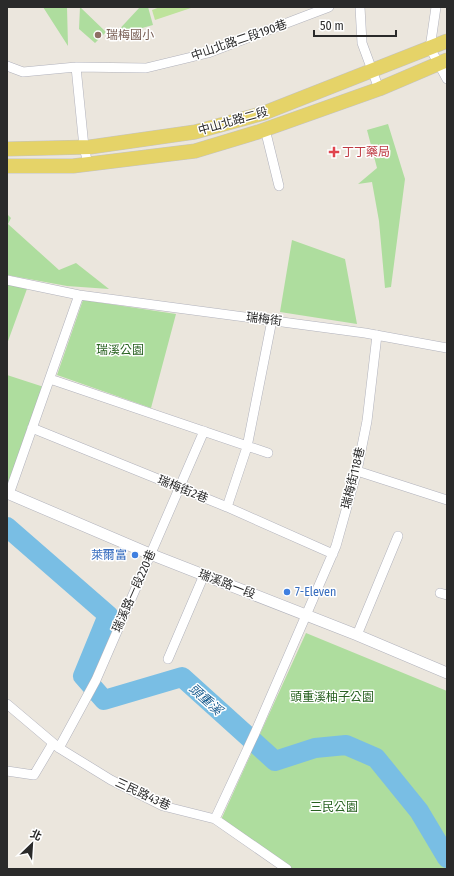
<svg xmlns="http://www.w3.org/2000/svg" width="454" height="876" viewBox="0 0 454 876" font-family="'Fira Sans Condensed','Noto Sans TC',sans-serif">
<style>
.green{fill:#aedd9e}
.pitch{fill:#bee39b}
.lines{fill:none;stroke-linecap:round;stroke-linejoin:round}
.river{stroke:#79bee4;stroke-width:20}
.minor-casing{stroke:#b1b2bc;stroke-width:10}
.tertiary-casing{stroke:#b1b2bc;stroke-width:12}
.primary-casing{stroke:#c3c3c3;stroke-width:15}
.minor{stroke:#fff;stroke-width:9}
.tertiary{stroke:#fff;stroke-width:11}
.primary{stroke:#e5d368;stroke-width:14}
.education-dot{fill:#8d6e63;stroke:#fff;stroke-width:1.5}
.health-dot{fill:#e0444e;stroke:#fff;stroke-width:1.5}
.shop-dot{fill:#3f7fe0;stroke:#fff;stroke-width:1.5}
.labels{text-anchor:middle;stroke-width:3;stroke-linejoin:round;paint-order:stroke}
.education-label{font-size:12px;fill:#785e54;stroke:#fff;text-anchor:start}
.street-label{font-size:12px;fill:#2a2a2a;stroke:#fff}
.health-label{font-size:12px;fill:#be3a42;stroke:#fff;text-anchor:start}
.park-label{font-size:12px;fill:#286120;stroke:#fff}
.shop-label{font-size:12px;fill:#366cbe;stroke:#fff;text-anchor:end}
.water-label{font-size:13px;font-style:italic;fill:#195c8f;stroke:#fff}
</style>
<rect width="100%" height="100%" fill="#ebe6dd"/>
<path class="green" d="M43,7h24l1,39z
M80,7l26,25 -11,11 -16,-14z
M140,7h8l5,18 -40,11z
M388,124l17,55 -14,108 -6,1 -6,-67 -7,-39 -14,2 19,-16 -10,-38z
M7,214l4,4 -3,6 51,46 17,-7 33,26 -42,-3 -60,-11z
M292,240l53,19 12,65 -77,-12z
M7,280l21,6 -21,58z
M83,300l93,14 -25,94 -94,-33z
M7,375l40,13 -40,105z
M306,633l141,58v178h-154l-73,-47z"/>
<path class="pitch" d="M160,7h34l-39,13 -3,-10z"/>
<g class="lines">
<path class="river" d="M7,527l101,88 -25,61 21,24 78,-23 93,84 40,-13 31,-3 30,13 43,53 28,47"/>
<g class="minor-casing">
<path id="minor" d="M360,7l2,36 17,46
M436,7l-6,41 17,31
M7,66l16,6 53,-5 70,1 62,-15 121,-46
M76,67l8,80 4,17
M265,129l14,57
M7,280l72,15 286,38 82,15
M50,379l218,74
M32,428l195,79 106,47
M357,471l90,29
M9,494l70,-199
M227,507l20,-60 25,-127
M440,593l7,2
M357,635l41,-99
M168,659l36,-84
M7,704l52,44 52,32 52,26 52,13 72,50
M59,748l37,-68 108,-249
M7,771l27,4 19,-32
M215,819l40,-86 81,-187 21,-75 10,-50 10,-86"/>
</g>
<g class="tertiary-casing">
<path id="tertiary" d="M7,493l143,61 207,81 90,38"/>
</g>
<g class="primary-casing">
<path id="primary" d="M7,149l83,-2 105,-15 69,-19 183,-72
M7,166h66l122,-15 63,-19 121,-43 68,-29"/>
</g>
<use href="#minor" class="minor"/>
<use href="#tertiary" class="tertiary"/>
<use href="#primary" class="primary"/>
</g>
<circle class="education-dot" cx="98" cy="35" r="4"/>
<path class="health-dot" d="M332 146h4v4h4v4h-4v4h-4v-4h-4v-4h4z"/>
<g class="shop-dot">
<circle cx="135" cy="555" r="4"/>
<circle cx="287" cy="592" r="4"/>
</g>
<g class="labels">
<g class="education-label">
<text x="106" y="39">瑞梅國小</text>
</g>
<g class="street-label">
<text transform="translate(239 40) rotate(-19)" y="4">中山北路二段190巷</text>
<text transform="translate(233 121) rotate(-16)" y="4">中山北路二段</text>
<text transform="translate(264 319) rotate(7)" y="4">瑞梅街</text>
<text transform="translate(353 478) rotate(-76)" y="4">瑞梅街118巷</text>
<text transform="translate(183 489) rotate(22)" y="4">瑞梅街2巷</text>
<text transform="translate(227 584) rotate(21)" y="4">瑞溪路一段</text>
<text transform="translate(134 591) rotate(-66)" y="4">瑞溪路一段220巷</text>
<text transform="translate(143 794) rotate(25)" y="4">三民路43巷</text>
</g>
<g class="health-label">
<text x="342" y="156">丁丁藥局</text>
</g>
<g class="park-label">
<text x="120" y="354">瑞溪公園</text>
<text x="332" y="701">頭重溪柚子公園</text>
<text x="334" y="811">三民公園</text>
</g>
<g class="shop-label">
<text x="127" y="559">萊爾富</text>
<text x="295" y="596" text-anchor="start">7-Eleven</text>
</g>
<g class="water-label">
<text transform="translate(206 699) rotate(42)" y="5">頭重溪</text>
</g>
</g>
<rect width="454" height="876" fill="none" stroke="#2a2a2a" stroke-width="16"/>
<g transform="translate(32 844) rotate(25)" stroke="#ffffff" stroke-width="3" paint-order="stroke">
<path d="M0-3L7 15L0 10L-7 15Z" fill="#2a2a2a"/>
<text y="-6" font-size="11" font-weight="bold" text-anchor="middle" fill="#2a2a2a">北</text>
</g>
<path d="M314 30v6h82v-6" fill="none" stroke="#2a2a2a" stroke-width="2"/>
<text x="320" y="30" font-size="12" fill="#2a2a2a" stroke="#ffffff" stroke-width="3" paint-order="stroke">50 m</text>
</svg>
